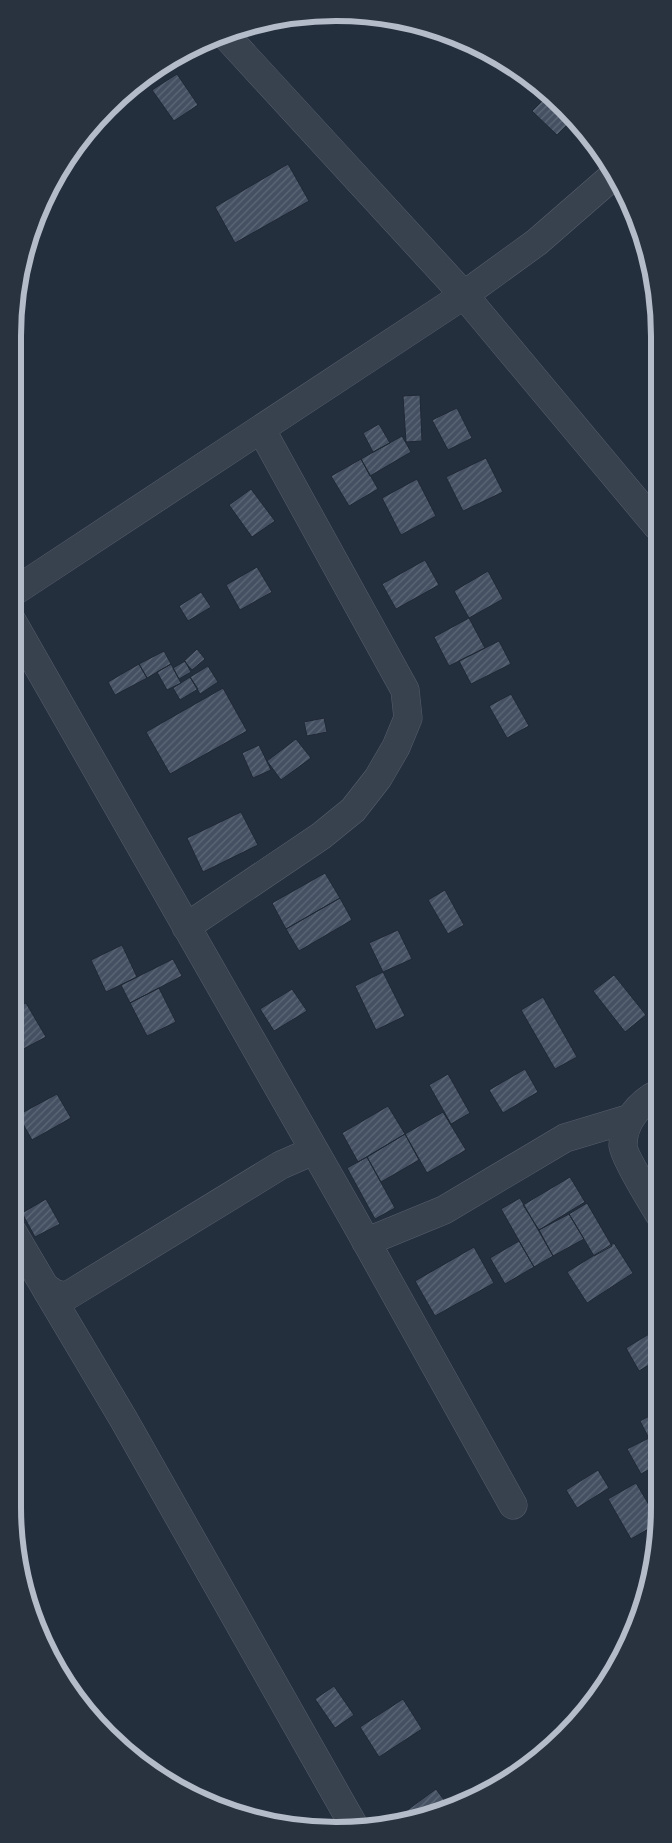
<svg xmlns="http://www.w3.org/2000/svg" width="672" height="1843" viewBox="0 0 672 1843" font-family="'DM Sans',sans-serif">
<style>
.building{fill:url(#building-hatch);stroke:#1f2835}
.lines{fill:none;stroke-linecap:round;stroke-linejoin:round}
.minor-casing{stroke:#565f6c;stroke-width:29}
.minor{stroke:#38414e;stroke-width:28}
.rim{fill:none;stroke:#b4bcc9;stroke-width:6}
</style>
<defs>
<pattern id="building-hatch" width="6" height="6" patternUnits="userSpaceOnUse" patternTransform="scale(1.25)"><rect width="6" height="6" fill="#455162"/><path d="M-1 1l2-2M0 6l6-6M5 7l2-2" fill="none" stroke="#5d6877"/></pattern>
</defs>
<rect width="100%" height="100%" fill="#242f3e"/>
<path class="building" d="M177,74l21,31 -24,16 -22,-31z
M547,96l27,22 -17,17 -25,-24z
M288,164l21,37 -74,42 -20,-36z
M420,395l2,46 -16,1 -3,-46z
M457,408l15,30 -24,12 -16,-30z
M379,424l11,19 -17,9 -10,-19z
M402,436l9,16 -41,24 -9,-17z
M486,458l17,34 -40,19 -17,-34z
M361,459l17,30 -29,17 -18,-30z
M417,479l19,37 -35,19 -19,-37z
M251,489l24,32 -23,16 -23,-32z
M425,560l14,25 -43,24 -14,-25z
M257,567l15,25 -32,18 -14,-25z
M488,571l15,28 -34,19 -15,-27z
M201,592l10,15 -23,14 -9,-15z
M469,618l16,30 -36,18 -15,-29z
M499,641l12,23 -40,20 -12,-23z
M197,649l8,10 -13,11 -8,-9z
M164,651l7,13 -24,14 -8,-14z
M185,661l6,11 -12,7 -6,-11z
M139,664l8,14 -32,17 -7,-13z
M171,664l10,19 -14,7 -10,-18z
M208,666l10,16 -18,12 -10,-17z
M190,677l8,12 -18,11 -7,-12z
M223,688l24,43 -77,43 -24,-42z
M511,694l18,32 -22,12 -18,-32z
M324,718l3,14 -20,4 -3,-14z
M296,739l15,19 -30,22 -14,-19z
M259,745l12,25 -18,8 -11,-25z
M241,812l17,33 -55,27 -16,-34z
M325,873l15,25 -54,31 -14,-26z
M445,890l19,35 -16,9 -20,-34z
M340,898l12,22 -53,31 -13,-22z
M398,930l14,29 -29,13 -14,-29z
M122,945l15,32 -31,15 -15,-32z
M173,959l9,17 -52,27 -9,-18z
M383,972l22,44 -29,14 -21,-44z
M614,975l32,40 -21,17 -32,-41z
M159,988l17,34 -29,14 -17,-33z
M292,989l15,22 -33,20 -14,-22z
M543,997l34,60 -22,12 -34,-59z
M26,1003l20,34 -34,18v-45z
M525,1069l13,23 -35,21 -14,-23z
M448,1074l22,39 -19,11 -22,-39z
M57,1094l14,24 -39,22 -14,-25z
M388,1106l17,28 -47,28 -16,-29z
M443,1112l23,38 -39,23 -22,-39z
M405,1134l14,26 -38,22 -14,-25z
M367,1157l28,51 -20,11 -28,-51z
M570,1177l15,25 -46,28 -16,-25z
M520,1198l33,58 -19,11 -33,-58z
M46,1199l14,25 -25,13 -13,-24z
M587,1203l25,43 -18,10 -25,-42z
M569,1214l15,25 -31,17 -14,-26z
M519,1241l15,26 -29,17 -15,-26z
M614,1243l19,30 -46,30 -20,-31z
M474,1247l20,36 -59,33 -20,-35z
M659,1328v31l-20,12 -13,-23z
M659,1411v47l-19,-37z
M649,1438l10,20v6l-18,10 -14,-25z
M598,1470l11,18 -32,20 -11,-18z
M636,1483l22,37 -1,4 -26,15 -23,-40z
M334,1686l20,29 -19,13 -20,-29z
M403,1699l19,30 -43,28 -19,-30z
M436,1789l11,15 -40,17 -5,-7z"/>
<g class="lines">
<g class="minor-casing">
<path id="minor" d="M228,38l236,257 193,231
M12,593l452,-298 73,-53 77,-67
M12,621l341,597 160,287
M186,927l135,-91 32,-26 25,-32 18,-31 12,-29 -3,-28 -144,-261
M659,1093c-20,10 -36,29 -36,52 0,10 29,57 36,69
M12,1231l33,56 10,7 12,2 214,-131 32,-14
M366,1242l78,-32 121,-72 63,-19
M45,1287l79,133 230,406"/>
</g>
<use href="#minor" class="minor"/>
</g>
<path d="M0 0H672V1843H0ZM336 21H336A315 315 0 0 1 651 336V1507A315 315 0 0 1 336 1822H336A315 315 0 0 1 21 1507V336A315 315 0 0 1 336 21Z" fill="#29323f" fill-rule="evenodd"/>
<path class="rim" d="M336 21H336A315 315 0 0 1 651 336V1507A315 315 0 0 1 336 1822H336A315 315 0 0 1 21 1507V336A315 315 0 0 1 336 21Z"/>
</svg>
